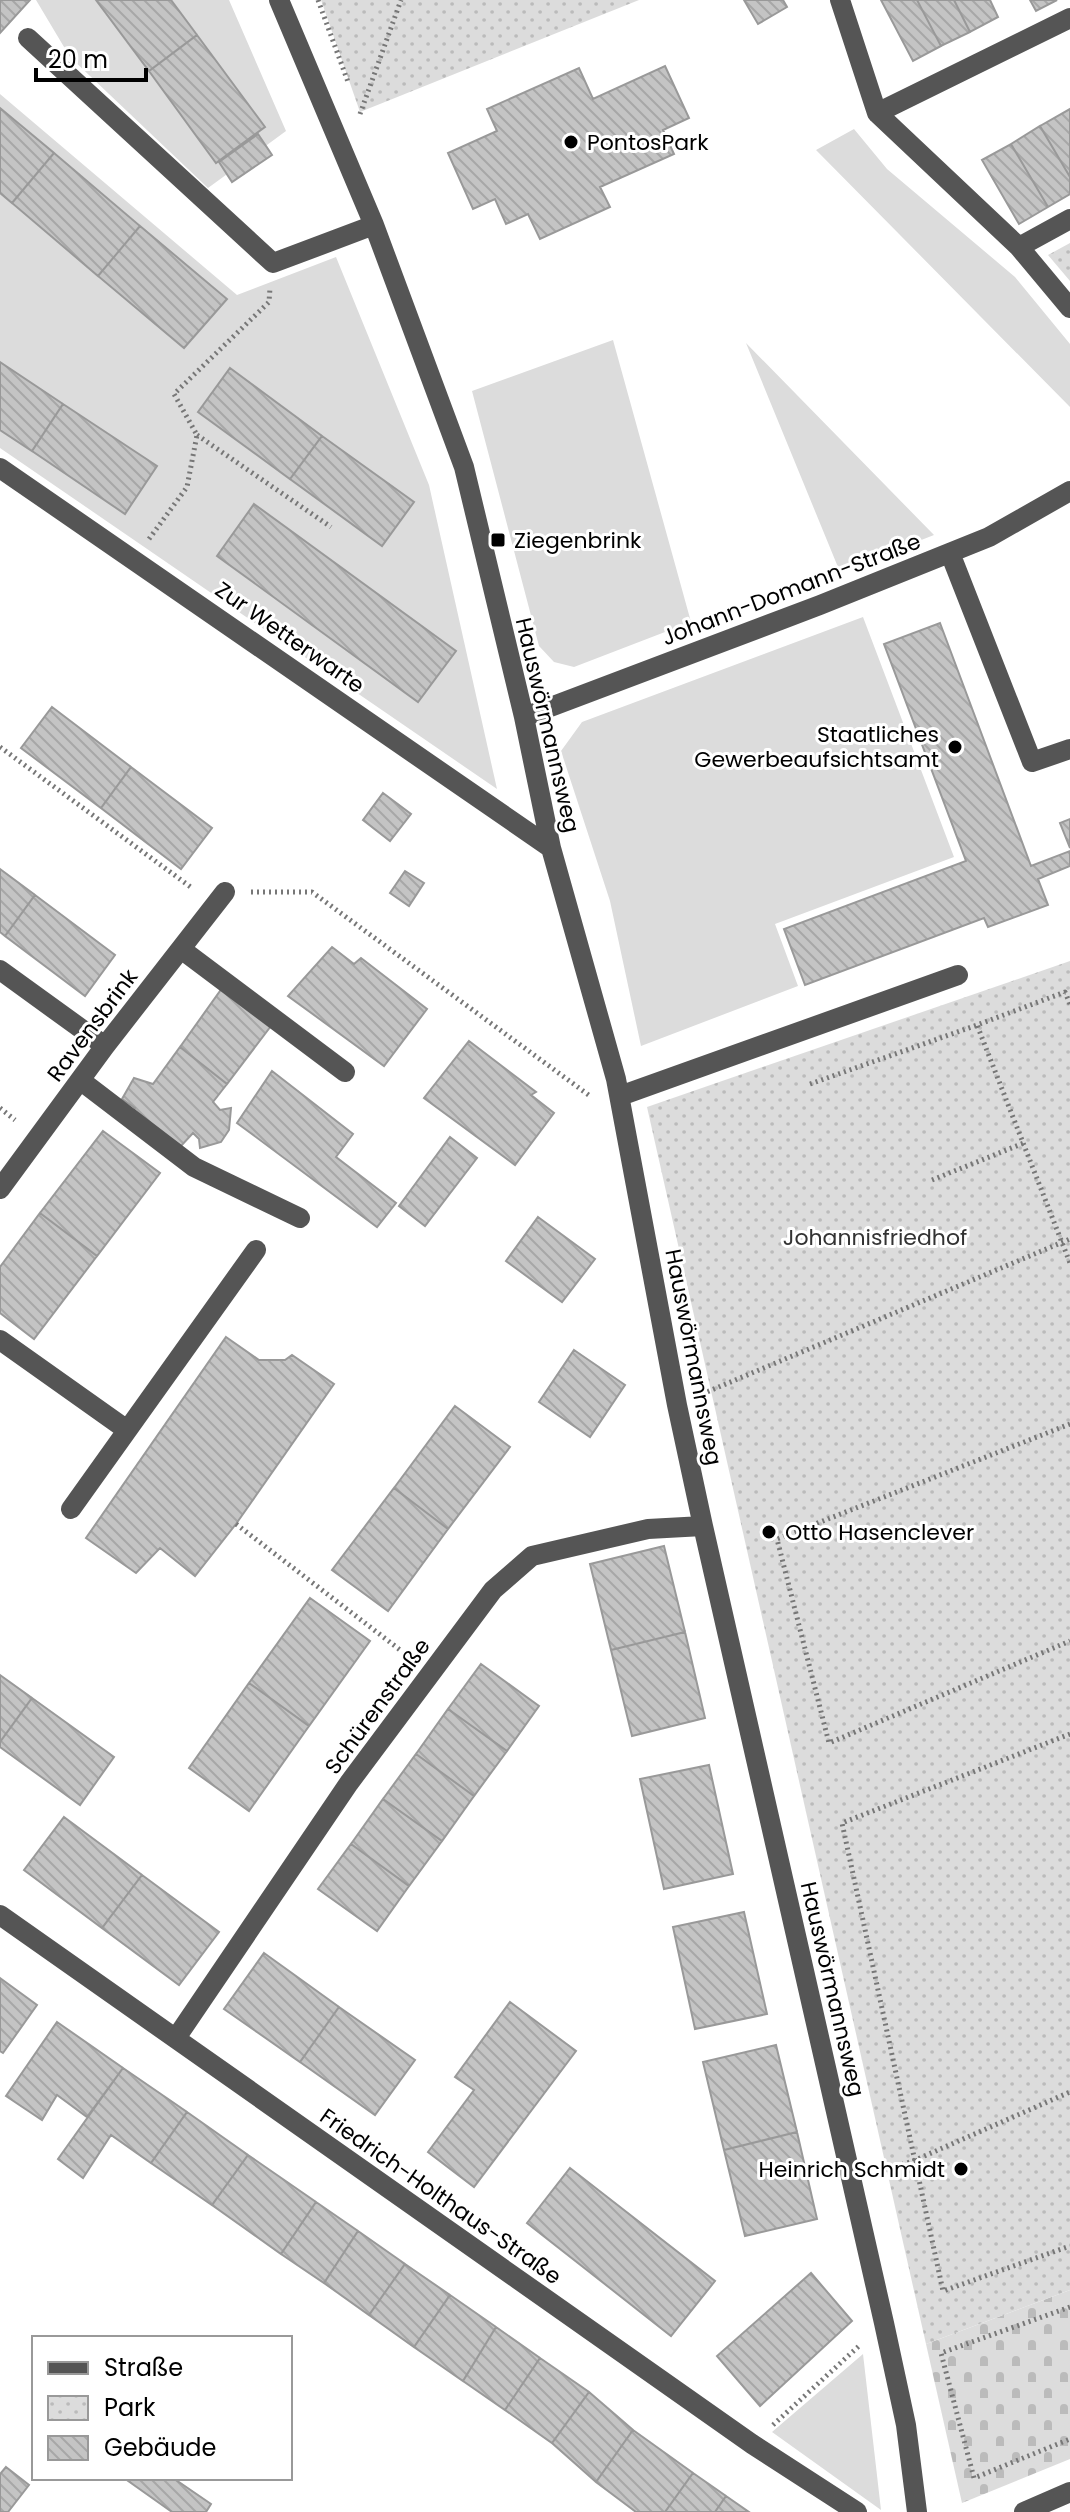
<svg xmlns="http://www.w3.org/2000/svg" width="1070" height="2512" viewBox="0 0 1070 2512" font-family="Poppins,sans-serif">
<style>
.green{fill:#dcdcdc}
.cemetery{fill:url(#cemetery-stones)}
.park{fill:url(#park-dots)}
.building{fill:url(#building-back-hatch);stroke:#999;stroke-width:2}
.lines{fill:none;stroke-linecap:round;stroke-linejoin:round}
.path{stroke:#777;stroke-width:5;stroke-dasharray:2 4;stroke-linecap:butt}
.minor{stroke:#555;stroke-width:20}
.poi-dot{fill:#000;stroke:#fff;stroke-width:3}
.labels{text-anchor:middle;stroke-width:6;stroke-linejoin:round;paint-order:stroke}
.poi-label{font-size:22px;fill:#000;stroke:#fff;text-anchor:start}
.street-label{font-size:22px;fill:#000;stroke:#fff}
.park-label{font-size:22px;fill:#333;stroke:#fff}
</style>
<defs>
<pattern id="cemetery-stones" width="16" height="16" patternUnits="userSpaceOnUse" patternTransform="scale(2)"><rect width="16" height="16" fill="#dcdcdc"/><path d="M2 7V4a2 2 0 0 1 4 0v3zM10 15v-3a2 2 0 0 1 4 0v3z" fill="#bbb"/></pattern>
<pattern id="park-dots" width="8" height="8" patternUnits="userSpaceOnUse" patternTransform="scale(2)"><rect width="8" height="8" fill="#dcdcdc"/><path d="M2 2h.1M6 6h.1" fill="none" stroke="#bbb" stroke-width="1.8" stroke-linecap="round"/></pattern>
<pattern id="building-back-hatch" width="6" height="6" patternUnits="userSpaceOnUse" patternTransform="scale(2)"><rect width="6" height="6" fill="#c4c4c4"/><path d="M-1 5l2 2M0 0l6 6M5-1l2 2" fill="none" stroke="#a7a7a7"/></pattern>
</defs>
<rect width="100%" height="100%" fill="#fff"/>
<path class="green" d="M36,0h193l57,131 -78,57 -138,-131z
M0,94l237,201 99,-38 93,228 68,304 -497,-341z
M854,129l33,40 128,108 55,67v63l-254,-257z
M613,340l78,282 -117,45 -20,-5 -15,-16 -67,-255z
M746,343l188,192 -94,37z
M863,617l91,240 -179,67 23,62 -157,60 -31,-145 -49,-150 21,-29z
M863,2354l18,156 -109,-78z"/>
<path class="cemetery" d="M1070,2290v169l-108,44 -36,-159z"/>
<path class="park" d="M321,0h318l-279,112z
M1070,243v38l-22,-26z
M1070,961v1329l-144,54 -279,-1237z"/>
<path class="building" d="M0,0h30l-30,33z
M96,0h75l26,35 -48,36z
M744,0h39l4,7 -29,17z
M881,0h36l24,46 -28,15z
M917,0h37l16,32 -29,14z
M954,0h36l8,17 -28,15z
M1030,0h27l-21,11z
M197,35l68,92 -49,36 -67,-92z
M665,66l24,52 -26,12 11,24 -74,33 10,20 -70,32 -12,-25 -22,10 -11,-25 -22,10 -25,-56 49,-22 -10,-22 92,-41 14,31z
M0,108l54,45 -42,50 -12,-10z
M1070,109v68l-30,-51z
M1040,126l30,51v17l-22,13 -37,-63z
M258,134l14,21 -40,27 -13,-20z
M1011,144l37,63 -29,17 -37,-64z
M54,153l86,73 -42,50 -86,-73z
M140,226l87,73 -43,49 -86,-72z
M0,362l63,42 -31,47 -32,-21z
M230,368l92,68 -32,43 -92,-67z
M63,404l94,62 -32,48 -93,-63z
M322,436l92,66 -32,44 -92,-67z
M254,504l202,147 -38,51 -201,-146z
M940,623l91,243 39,-15v15l-32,13 10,26 -60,22 -4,-9 -179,67 -21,-56 182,-68 -82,-217z
M52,707l79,60 -30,41 -80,-60z
M131,767l81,61 -31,41 -80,-61z
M383,793l28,21 -21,27 -27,-21z
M1070,819v29l-10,-25z
M0,869l35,26 -30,41 -5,-4z
M405,871l19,12 -15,23 -19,-13z
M35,895l80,60 -30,41 -80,-60z
M332,947l22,17 7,-6 66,51 -43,57 -96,-70z
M225,984l49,38 -47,62 -47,-37z
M469,1041l67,51 -5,3 23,18 -39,52 -91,-67z
M180,1047l47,37 -14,18 7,8 11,-2 -2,22 -8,12 -21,6 -1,-9 -6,-6 -12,13 -48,-34 2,-4 -13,-9 12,-21 19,6z
M272,1071l81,63 -17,23 60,46 -19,24 -140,-104z
M103,1131l57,42 -63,83 -57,-43z
M450,1137l27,21 -52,68 -26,-20z
M40,1213l57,43 -63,83 -34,-26v-46z
M538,1217l57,42 -33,43 -56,-41z
M226,1337l33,23h26l7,-5 42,29 -98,140 -41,52 -35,-28 -24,25 -50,-35z
M574,1350l51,35 -35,52 -51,-35z
M455,1406l55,41 -62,82 -54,-41z
M394,1488l54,41 -60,82 -56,-41z
M664,1546l21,86 -74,18 -21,-86z
M310,1598l60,43 -61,85 -60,-43z
M685,1632l20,86 -73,18 -21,-86z
M481,1664l58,42 -32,45 -59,-42z
M0,1675l32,23 -32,44z
M249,1683l60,43 -60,85 -60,-43z
M32,1698l82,59 -34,48 -80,-58v-5z
M448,1709l59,42 -33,45 -58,-42z
M416,1754l58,42 -32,45 -59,-42z
M709,1765l24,109 -69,15 -24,-110z
M383,1799l59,42 -33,45 -58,-42z
M64,1817l78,58 -40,53 -78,-58z
M351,1844l58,42 -32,45 -59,-42z
M142,1875l77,57 -40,53 -77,-57z
M744,1912l23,102 -72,15 -22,-102z
M264,1953l75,54 -39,55 -76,-53z
M0,1978l37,27 -34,48 -3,-2z
M510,2002l66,49 -102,136 -46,-35 46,-62 -19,-13z
M339,2007l76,53 -40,55 -75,-53z
M57,2022l66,46 -36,49 -30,-22 -15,25 -36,-24z
M776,2045l21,87 -73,18 -21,-88z
M123,2068l64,44 -36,51 -40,-28 -28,43 -25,-19z
M187,2112l61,43 -36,50 -61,-42z
M797,2132l20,87 -72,17 -21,-86z
M248,2155l68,47 -35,52 -69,-49z
M570,2168l145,113 -44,55 -144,-113z
M316,2202l42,29 -34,52 -43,-29z
M358,2231l47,33 -36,51 -45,-32z
M405,2264l45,31 -36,52 -45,-32z
M811,2273l41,48 -92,85 -43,-50z
M450,2295l46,32 -33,54 -49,-34z
M496,2327l44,31 -35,52 -42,-29z
M540,2358l49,34 -37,51 -47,-33z
M589,2392l44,38 -37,52 -44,-39z
M633,2430l60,43 -28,39h-29l-40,-30z
M6,2467l23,18 -21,27h-8v-38z
M693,2473l33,23 -11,16h-50z
M124,2478h49l38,26 -5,8h-34z
M726,2496l23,16h-34z"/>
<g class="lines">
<path class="path" d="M318,0l30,82
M360,114l41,-114
M197,435l134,92
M149,539l38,-52 10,-52 -23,-41 95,-92 1,-14
M0,747l192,141
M251,892h61l278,204
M1070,1004l-5,-12 -88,33 93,238
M810,1084l167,-59
M0,1108l15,12
M932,1180l92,-37
M702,1394l368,-155
M1070,1424l-293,115 52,204 241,-102
M236,1524l172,132
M1070,1734l-228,89 101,468 127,-45
M879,2172l34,-11 157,-69
M1070,2307l-129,46 33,125 96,-39
M773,2425l87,-80"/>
<path class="minor" d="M279,0l95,225 90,242 60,250 27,131 65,231 61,326 26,121 181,797 22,102 11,87
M840,0l37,113 142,134 51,61
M28,38l245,225 101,-38
M877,113l193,-95
M1019,247l51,-28
M0,468l551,380
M950,553l82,209 38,-13
M524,717l296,-112 169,-68 81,-46
M181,949l164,123
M0,970l105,76
M80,1080l114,87 106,51
M620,1096l338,-121
M0,1189l105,-143 120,-154
M0,1340l127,90
M71,1509l185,-259
M0,1915l752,529 105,68
M176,2038l173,-255 144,-193 39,-34 116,-27 55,-3
M1024,2512l46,-20"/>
</g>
<g class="poi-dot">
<circle cx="571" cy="142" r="8"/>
<rect x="490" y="532" width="16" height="16" rx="4"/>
<circle cx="955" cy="747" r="8"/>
<circle cx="769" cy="1532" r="8"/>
<circle cx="961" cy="2169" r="8"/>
</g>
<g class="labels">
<g class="poi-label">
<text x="587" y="150">PontosPark</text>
<text x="514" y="548">Ziegenbrink</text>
<text x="939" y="742" text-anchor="end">Staatliches<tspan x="939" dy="25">Gewerbeaufsichtsamt</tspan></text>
<text x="785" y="1540">Otto Hasenclever</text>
<text x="945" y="2177" text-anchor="end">Heinrich Schmidt</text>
</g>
<g class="street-label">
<text transform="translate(791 589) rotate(-21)" y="8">Johann-Domann-Straße</text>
<text transform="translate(290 637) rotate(35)" y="8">Zur Wetterwarte</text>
<text transform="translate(548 725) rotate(77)" y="8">Hauswörmannsweg</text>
<text transform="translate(92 1025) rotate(-53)" y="8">Ravensbrink</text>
<text transform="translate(694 1357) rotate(79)" y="8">Hauswörmannsweg</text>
<text transform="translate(377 1706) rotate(-54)" y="8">Schürenstraße</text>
<text transform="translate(833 1989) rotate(77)" y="8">Hauswörmannsweg</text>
<text transform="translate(441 2196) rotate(35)" y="8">Friedrich-Holthaus-Straße</text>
</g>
<g class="park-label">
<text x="875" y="1245">Johannisfriedhof</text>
</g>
</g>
<rect x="32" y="2336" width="260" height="144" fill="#ffffff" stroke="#999999" stroke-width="2"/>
<rect x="48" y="2362" width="40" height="12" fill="#555555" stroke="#999999" stroke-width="2"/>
<text x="104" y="2376" font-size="24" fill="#000000">Straße</text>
<rect x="48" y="2396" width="40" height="24" fill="url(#park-dots)" stroke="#999999" stroke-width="2"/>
<text x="104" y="2416" font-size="24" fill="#000000">Park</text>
<rect x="48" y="2436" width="40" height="24" fill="url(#building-back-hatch)" stroke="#999999" stroke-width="2"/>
<text x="104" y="2456" font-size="24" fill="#000000">Gebäude</text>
<path d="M36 68v12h110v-12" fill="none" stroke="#000000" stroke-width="4"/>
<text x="48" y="68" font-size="24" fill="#000000" stroke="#ffffff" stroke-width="6" paint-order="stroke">20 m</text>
</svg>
